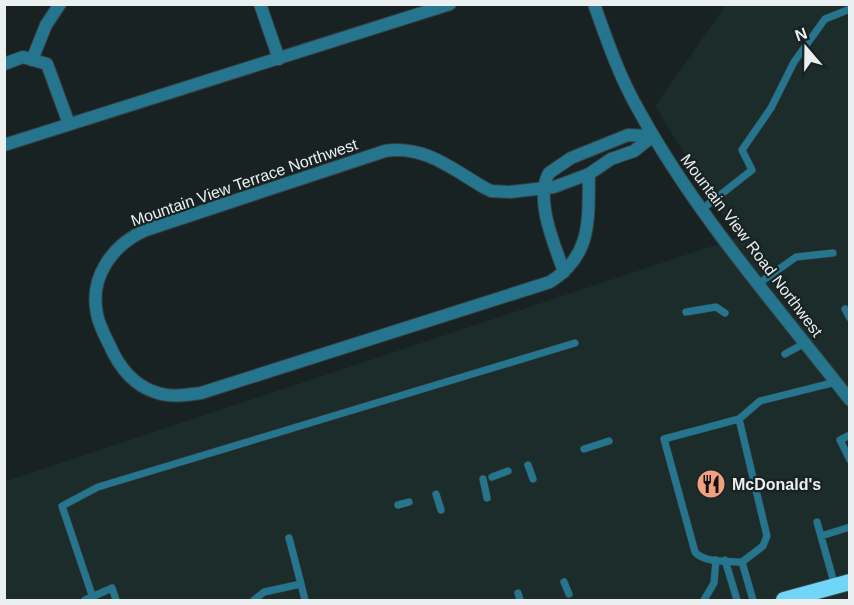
<svg xmlns="http://www.w3.org/2000/svg" width="854" height="605" viewBox="0 0 854 605" font-family="Arial,sans-serif">
<style>
.built{fill:#1b2c2b}
.lines{fill:none;stroke-linecap:round;stroke-linejoin:round}
.service-casing{stroke:#363f3f;stroke-width:8}
.minor-casing{stroke:#363f3f;stroke-width:14}
.trunk-casing{stroke:#363f3f;stroke-width:18}
.service{stroke:#25758e;stroke-width:7}
.minor{stroke:#25758e;stroke-width:12}
.trunk{stroke:#70d5f6;stroke-width:16}
.labels{text-anchor:middle;stroke-width:4.5;stroke-linejoin:round;paint-order:stroke}
.street-label{font-size:16px;fill:#eaf0ef;stroke:#192222}
.poi-label{font-size:16px;font-weight:bold;fill:#eaf0ef;stroke:#192222;text-anchor:start}
</style>
<rect width="100%" height="100%" fill="#192222"/>
<path class="built" d="M726,5h123v595h-844l-1,-118 733,-244 -82,-132z"/>
<g class="lines">
<g class="service-casing">
<path id="service" d="M701,210l51,-40 -10,-20 29,-42 23,-46 31,-43 25,-10
M758,284l38,-27 37,-4
M845,309l5,9
M686,312l30,-5 9,6
M785,354l20,-11
M739,419l28,117 -4,10 -21,16c-14,-1 -38,1 -47,-10l-31,-113 75,-20 21,-18 76,-19
M850,435l-10,5 10,20
M584,449l25,-8
M528,465l5,14
M492,477l16,-6
M483,479l4,19
M436,494l5,16
M398,505l11,-3
M817,522l18,64
M821,536l29,-9
M289,538l12,46
M725,560l12,40
M742,562l11,38
M564,582l5,12
M518,593l2,7
M92,595l-30,-89 36,-19 477,-144
M85,600l27,-12 4,12
M254,600l10,-8 37,-8 4,16
M704,600l10,-17 2,-23"/>
</g>
<g class="minor-casing">
<path id="minor" d="M260,4l19,55
M594,4c13,36 25,72 44,105 58,106 138,196 212,291
M32,60l14,-35 14,-21
M4,64l19,-7 24,7 22,60
M4,145l446,-141
M589,174c-1,45 4,81 -39,108l-349,111c-15,2 -31,5 -46,-1 -22,-7 -37,-27 -46,-48 -5,-10 -10,-19 -12,-30 -8,-37 16,-70 49,-84l239,-79c40,-6 67,18 100,37l6,3 19,1 44,-5 35,-13 22,-15 23,-8 19,-15
M564,272c-9,-26 -30,-73 -15,-99l22,-15 57,-23 25,1"/>
</g>
<g class="trunk-casing">
<path id="trunk" d="M784,600l66,-18"/>
</g>
<use href="#service" class="service"/>
<use href="#minor" class="minor"/>
<use href="#trunk" class="trunk"/>
</g>
<defs>
<g id="restaurant-disc" transform="scale(1.5)"><circle r="9.5" fill="#f2a17e" stroke="#192222"/><path d="M-5-6h1v4h1v-4h1v4h1v-4h1v5L-1.5 .5V6h-2V.5L-5-1ZM5-6V6H3V1.5H1.5Q1.5-4 5-6Z" fill="#111"/></g>
</defs>
<g fill-rule="evenodd">
<use href="#restaurant-disc" x="711" y="484"/>
</g>
<g class="labels">
<g class="street-label">
<text transform="translate(244 182) rotate(-19)" y="6">Mountain View Terrace Northwest</text>
<text transform="translate(752 245) rotate(53)" y="6">Mountain View Road Northwest</text>
</g>
<g class="poi-label">
<text x="732" y="490">McDonald's</text>
</g>
</g>
<rect width="854" height="605" fill="none" stroke="#eaf0ef" stroke-width="12"/>
<g transform="translate(806 48) rotate(340)" stroke="#192222" stroke-width="4.5" paint-order="stroke">
<path d="M0-4.5L10 22L0 15L-10 22Z" fill="#eaf0ef"/>
<text y="-9" font-size="16" font-weight="bold" text-anchor="middle" fill="#eaf0ef">N</text>
</g>
</svg>
